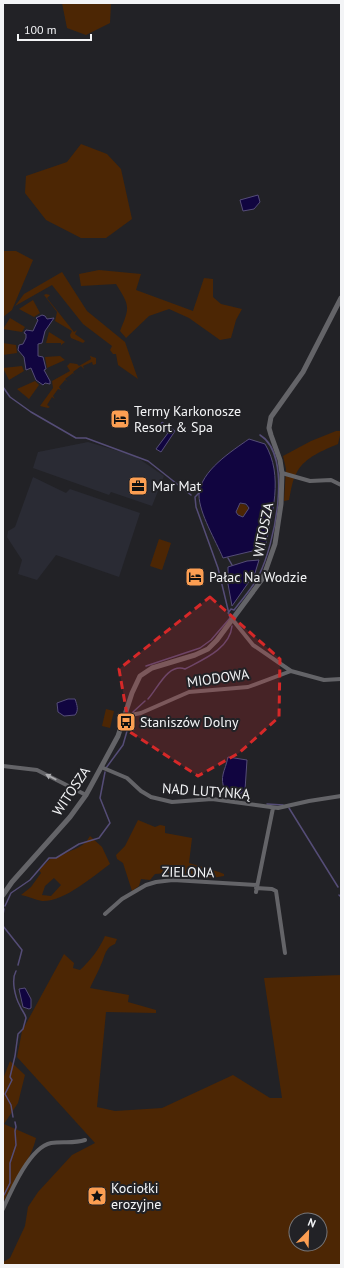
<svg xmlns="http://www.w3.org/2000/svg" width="344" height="1268" viewBox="0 0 344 1268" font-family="'PT Sans',sans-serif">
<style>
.built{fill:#2a2b34}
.green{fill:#4c2604;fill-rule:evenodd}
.water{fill:#110540;stroke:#554d77;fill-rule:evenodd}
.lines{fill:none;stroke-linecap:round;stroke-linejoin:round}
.stream{stroke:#554d77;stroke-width:1.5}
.minor{stroke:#646468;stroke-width:4}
.tertiary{stroke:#646468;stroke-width:5}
.oneway{fill:#acacaf}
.marked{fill:#d62828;fill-opacity:0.2;stroke:#d62828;stroke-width:3;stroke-dasharray:8 5;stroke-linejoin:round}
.labels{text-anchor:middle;stroke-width:4;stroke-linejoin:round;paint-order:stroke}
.poi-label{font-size:14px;fill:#f3f4f6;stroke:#222226;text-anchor:start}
.street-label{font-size:14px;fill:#f3f4f6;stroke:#222226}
</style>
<rect width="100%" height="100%" fill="#222226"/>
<path class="built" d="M88,442l47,14 29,20 -12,30 -41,-14 -2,3 -76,-27 5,-16z
M33,477l33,16 4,-4 70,24 -21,64 -63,-22 -19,25 -19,-6 4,-14 -15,-23 1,-6 7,-4z"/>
<path class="green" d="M62,3h49l-1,20 -24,12 -19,-7z
M81,144l26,10 14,15 11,50 -26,19h-25l-35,-18 -21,-27 1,-17 41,-14z
M3,251h13l17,9 -21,50 -9,7z
M99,270l42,4 -5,16 57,21 11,-33 9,1v18l8,7 21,5 -6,11 -5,18 -11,2 -31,-22 -20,-9 -20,7 -23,22 -6,-7c10,-24 10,-25 -4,-47l-35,2 -2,-12z
M62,272l25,39 38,31 13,37 -20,-14 -2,-11h-3l-3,-4 2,-4 -29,-22 -31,-39 -37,21 9,-12z
M46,294l4,1 -3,3 27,34 3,-2 -2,4 10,7 -2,2 -12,-5 -1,-3 2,-4 -17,-10 2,-9 -13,-17z
M33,300l7,13 -6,4 -15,-8z
M10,318l15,9 -3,5 -19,-3z
M49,332l16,10 -4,3v-2h-15z
M3,343l13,2 1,8 -14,2z
M60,356l5,4 -18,8 -2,-11z
M90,356l6,2v6l-3,1 -1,-3 -9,4 1,3 -3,-3 -8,6 2,3 -2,-2 -8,6 3,3 -3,-2 -6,7 2,3 -3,-1 -5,7 2,3 -3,-2 -5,8 3,2 -2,1 -8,-2 13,-18 -1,-7 18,-10 -3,-5 3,-3 7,1 2,2 12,-7z
M22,366l2,5 -15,9 -6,-12z
M35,381l4,4 -10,14 -12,-10z
M336,431h5l-3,13c-14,6 -33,13 -41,28 -5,8 -6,19 -8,28l-5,1 2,-32 -3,-13 28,-15z
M236 510a6 6 0 1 1 12 0a6 6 0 1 1-12 0Z
M159,539l12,4 -9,27 -12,-4z
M106,709l8,2 -4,17 -8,-2z
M138,820l17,7 5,-2 5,1v7l27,5 -3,25 30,9 5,2v2l-12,2 -36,-3 -4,2 -4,-4 -13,1 -5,6 -9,-1 -2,7 -7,5 -9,-28 -6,-4 -1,-4 9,-9z
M90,836l12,11 8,17c-18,13 -46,38 -68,37 -7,-1 -14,-5 -21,-6l10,-8 10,-14 -2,-3 11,-11c8,-1 11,-4 18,-7 10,-4 16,-6 22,-16zM54,878l7,7 -10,11 -9,-1 3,-9z
M105,936l12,3 -2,5c-11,4 -10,14 -15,23 -3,7 -7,14 -10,21l39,7 -1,7 28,8v3l-50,-1 -9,95 18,4 47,-3 71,-33 37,23h12l-18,-120 77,-3v290h-338v-3l7,-4 15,-32 3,-19 10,-15 34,-37 23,-12 -78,-86 5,-26 42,-77 10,9 -1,5 7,2c10,-9 20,-22 25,-34zM296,1220h24v24h-24z
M10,1061l15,14 -7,28 -14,21 32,14c-5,23 -23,43 -33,65v-124z"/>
<path class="water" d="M258,195l2,7 -6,7 -11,2 -3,-11z
M42,315l3,1 2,3 7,-1 -9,13 -3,12 -4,1v12l5,1 3,12 -2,1 6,11v3l-5,-1 -2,2 -7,-5 -5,-12 -5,2 -2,-13 -6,-7 1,-5 4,-1 3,-6v-4l-2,-1 2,-3 7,1 5,-11 -2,-2z
M162,422l13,9 -14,21 -5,-3 12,-16 -9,-6z
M249,439l16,5c19,32 7,70 0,104l-42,10c-7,-17 -24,-45 -24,-63 1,-24 33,-44 50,-56zM240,503l6,1 3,4 -6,9 -5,-2 -2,-3z
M259,560l-4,13 -23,33 -4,-22v-17l19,-6z
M68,699h7c2,6 4,11 0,16l-11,1 -6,-4 -1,-9z
M228,757l19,3 -2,30 -5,4 -15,-3c-6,-15 0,-19 3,-34z
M25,988l6,11v9l-2,1 -6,-2 -4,-18z"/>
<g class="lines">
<path class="stream" d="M3,387l7,10 21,15 45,26h10l62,23 43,34
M228,558l4,7
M228,613l3,-4 3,1c8,-11 19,-22 25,-35 15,-29 35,-119 1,-140
M146,666l54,-18 11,-8 19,-22 -12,-50 -22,-61 -1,-10 4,-4
M148,699c10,-11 20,-36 37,-30 17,-9 45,-20 47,-43
M133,712l12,-11
M106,768l17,-23 8,-28
M267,804l16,1
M289,808l49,79
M339,895l2,2
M5,906l6,-13 19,-13 19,-22h7l23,-14 20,-6 11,-15 -10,-25 5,-26
M3,915l1,-6
M3,926l19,24 -4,15
M13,1117l-2,-12 -6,-11 7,-14 -2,-3 5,-21 3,-22 5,-5 3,-11c-1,-5 -4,-7 -6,-12 -5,-9 -9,-26 -4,-35
M4,1195l6,-12v-20l6,-18 -1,-14 1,-4 -1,-5"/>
<path class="minor" d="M282,473l28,8 21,-1 10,5
M232,619l21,26 38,26 33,9 17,-1
M126,713l5,2 10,-2 48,-21 59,-5 43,-16
M3,766l34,4 49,25
M101,767l26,11 14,13 10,6 21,5 40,-3 66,9 31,-7 32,-5
M256,888l16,1 4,2 9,62
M256,892l17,-84
M105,914l17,-15 24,-14 10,-3 17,-2 84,5
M3,1209c8,-18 27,-62 48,-66 12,-2 22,1 34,-3"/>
<path class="tertiary" d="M3,895l9,-13 58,-65 16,-22 32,-59 14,-43 8,-17 12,-8 43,-13 13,-6 9,-9 46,-62 12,-34 6,-40 1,-31 -2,-13 -9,-25 -2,-7 2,-11 32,-45 38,-74"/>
</g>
<defs><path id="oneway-solid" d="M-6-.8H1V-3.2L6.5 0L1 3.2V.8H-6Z"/></defs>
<use class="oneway" href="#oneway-solid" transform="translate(51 777) rotate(-153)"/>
<path class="marked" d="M210,597l70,62 -1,58 -40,36 -41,23 -68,-44 -11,-63z"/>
<defs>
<g id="hotel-square" transform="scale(1)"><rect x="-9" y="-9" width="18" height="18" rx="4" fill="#fc9e52" stroke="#222226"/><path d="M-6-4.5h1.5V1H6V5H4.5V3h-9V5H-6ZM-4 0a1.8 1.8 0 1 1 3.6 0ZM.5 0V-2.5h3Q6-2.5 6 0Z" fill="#111"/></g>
<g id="office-square" transform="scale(1)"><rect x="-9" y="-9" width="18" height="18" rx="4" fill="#fc9e52" stroke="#222226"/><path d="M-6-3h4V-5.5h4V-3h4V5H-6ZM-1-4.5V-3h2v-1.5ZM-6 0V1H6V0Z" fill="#111"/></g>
<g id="bus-square" transform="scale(1)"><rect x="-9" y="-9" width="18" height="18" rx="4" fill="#fc9e52" stroke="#222226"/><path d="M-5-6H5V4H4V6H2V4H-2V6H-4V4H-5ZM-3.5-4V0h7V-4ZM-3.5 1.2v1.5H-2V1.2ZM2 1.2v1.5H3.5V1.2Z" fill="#111"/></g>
<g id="sight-square" transform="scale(1)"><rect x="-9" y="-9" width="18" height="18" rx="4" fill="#fc9e52" stroke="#222226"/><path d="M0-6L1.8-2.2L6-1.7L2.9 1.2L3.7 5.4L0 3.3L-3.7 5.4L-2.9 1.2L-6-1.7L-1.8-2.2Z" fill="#111"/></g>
</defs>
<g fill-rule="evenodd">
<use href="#hotel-square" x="120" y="419"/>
<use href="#office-square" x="138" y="486"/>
<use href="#hotel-square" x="195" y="577"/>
<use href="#bus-square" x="126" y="722"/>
<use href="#sight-square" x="97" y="1196"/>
</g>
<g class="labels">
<g class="poi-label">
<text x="134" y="416">Termy Karkonosze<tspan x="134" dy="16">Resort &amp; Spa</tspan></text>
<text x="152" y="491">Mar Mat</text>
<text x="209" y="582">Pałac Na Wodzie</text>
<text x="140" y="727">Staniszów Dolny</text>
<text x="111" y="1193">Kociołki<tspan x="111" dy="16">erozyjne</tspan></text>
</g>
<g class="street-label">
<text transform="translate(263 530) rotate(-79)" y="5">WITOSZA</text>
<text transform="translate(218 678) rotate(-8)" y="5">MIODOWA</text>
<text transform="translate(71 791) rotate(-56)" y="5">WITOSZA</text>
<text transform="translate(206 791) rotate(4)" y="5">NAD LUTYNKĄ</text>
<text transform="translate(188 872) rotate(1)" y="5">ZIELONA</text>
</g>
</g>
<rect width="344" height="1268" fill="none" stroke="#f3f4f6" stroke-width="8"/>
<g transform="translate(308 1232) rotate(23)"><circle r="19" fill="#222226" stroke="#767679"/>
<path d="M0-3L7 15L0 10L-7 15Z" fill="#fc9e52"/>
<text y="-6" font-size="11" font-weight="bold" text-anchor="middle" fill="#f3f4f6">N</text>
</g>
<path d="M18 34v6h73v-6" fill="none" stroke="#f3f4f6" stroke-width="2"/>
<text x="24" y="34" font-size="12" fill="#f3f4f6" stroke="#222226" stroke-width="3" paint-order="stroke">100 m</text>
</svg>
